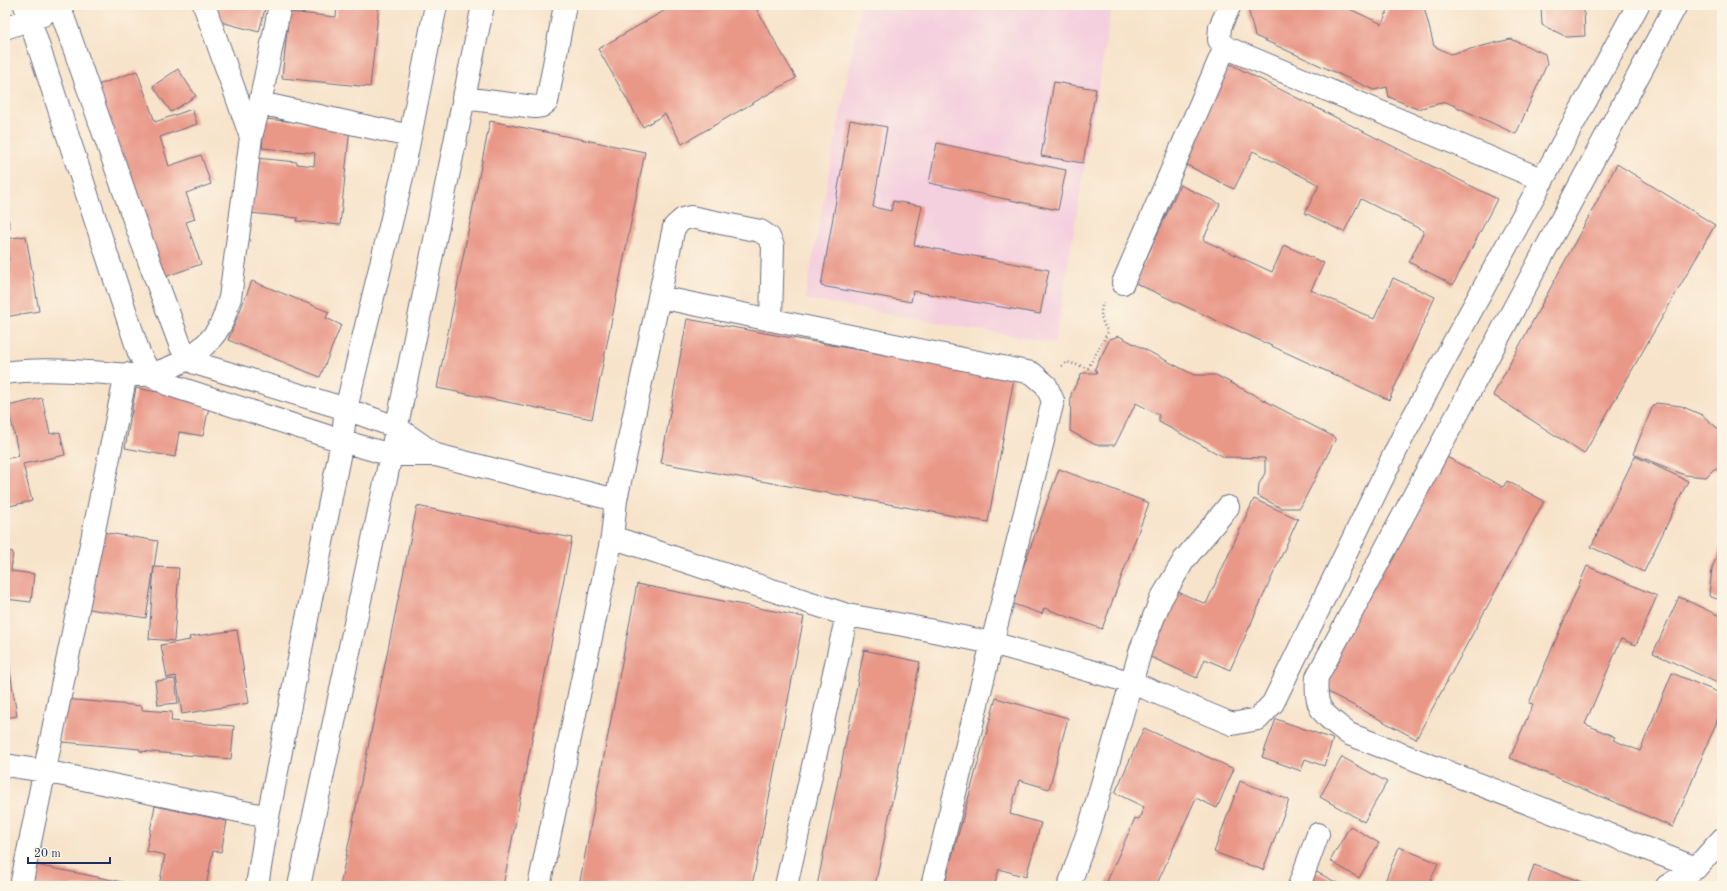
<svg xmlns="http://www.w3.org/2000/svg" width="1727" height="891" viewBox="0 0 1727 891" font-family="'Old Standard TT',serif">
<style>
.built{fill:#f4cfde}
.building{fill:#e99888}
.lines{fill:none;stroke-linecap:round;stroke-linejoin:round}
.minor-casing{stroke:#686e84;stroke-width:24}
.path{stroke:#686e84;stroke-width:2.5;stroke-dasharray:1 3;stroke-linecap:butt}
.minor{stroke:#fff;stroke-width:22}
</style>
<rect width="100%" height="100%" fill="#fcf5e5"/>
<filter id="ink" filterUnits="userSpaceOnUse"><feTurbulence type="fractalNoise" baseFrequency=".025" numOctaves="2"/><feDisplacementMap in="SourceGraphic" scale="8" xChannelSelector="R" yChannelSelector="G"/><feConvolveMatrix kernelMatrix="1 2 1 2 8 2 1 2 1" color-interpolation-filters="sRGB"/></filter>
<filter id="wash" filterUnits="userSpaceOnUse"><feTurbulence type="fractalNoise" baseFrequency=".012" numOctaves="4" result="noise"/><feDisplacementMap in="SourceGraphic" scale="16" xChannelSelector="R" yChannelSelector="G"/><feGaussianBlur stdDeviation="0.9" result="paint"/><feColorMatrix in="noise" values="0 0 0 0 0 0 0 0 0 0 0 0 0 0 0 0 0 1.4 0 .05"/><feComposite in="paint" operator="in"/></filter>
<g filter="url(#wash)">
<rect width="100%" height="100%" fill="#f7e3ca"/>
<path class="built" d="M861,5h251l-57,338 -250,-44z"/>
<g id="blocks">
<path class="building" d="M217,5h49l-7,27 -46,-12z
M291,5h18v5l-18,-3z
M337,5h42l-9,82 -88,-9 7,-66 47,5z
M674,5h80l42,73 -114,66 -17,-30 -22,13 -45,-78z
M966,5h24v3z
M1250,5h91l41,19 8,-19h29l5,2 10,39 16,8 61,-15 34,15 2,10 -31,70 -70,-32 -29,7 -28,-12 -2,-10 -13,3 -119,-54 -7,-28z
M1541,5h44l-1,3 1,28 -18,1 -25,-12z
M1230,64l267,135 -44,86 -44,-23 15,-31 -63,-32 -17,33 -39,-19 14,-28 -66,-34 -19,38 -53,-27z
M178,69l18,27 -25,16 -18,-26z
M137,71l18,51 37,-13 5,15 -37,13 9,29 32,-11 10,29 -25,9 9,26 -9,3 15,42 -39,14 -67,-192z
M1054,82l42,7 -13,74 -42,-7z
M265,119l85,8 -10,98 -43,-4 1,-3 -48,-5 5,-55 42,4v2l17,2 1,-13 -53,-5z
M850,120l37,7 -14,80 18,4 2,-10 29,5 -8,39 135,25 -9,44 -127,-23 -2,11 -90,-16z
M490,121l155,31 -53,267 -155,-31z
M937,143l129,27 -8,40 -129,-27z
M1617,164l98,61 -131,229 -91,-59z
M1180,185l40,19 -17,36 69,32 12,-27 40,18 -13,27 63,29 19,-41 42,19 -46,103 -254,-117z
M5,208l5,20 -5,1z
M26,236l13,75 -34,6v-56l4,-1 -4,-21z
M252,281l77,31 -3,6 15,7 -21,52 -92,-37z
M687,319l327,59 -26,144 -327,-59z
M1119,336l75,39h22l120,63 -36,70h-19l-23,-12 1,-12 6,-11v-15l-41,-1 -65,-35v-7l-23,-12 -21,42h-19l-26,-14 1,-37 11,-21h15l-2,-5 15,-29z
M136,388l74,14 -7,34 -24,-4 -4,25 -50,-9z
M42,398l8,36 10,-2 5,23 -42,9 9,37 -27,6v-48l14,-3 -11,-50z
M1656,403l25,3 21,9 20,17v38l-8,-1 -8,8 -21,-2 -52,-21 19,-46z
M1441,454l62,33 4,-6 37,20 -128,238 -99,-53z
M1635,456l53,25 -44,91 -53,-25z
M1059,469l90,34 -47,126 -58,-21 -2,6 -32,-11z
M1254,499l44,20 -68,151 -25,-11 -8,19 -55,-25 29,-64 35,15z
M417,506l155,32 -69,348h-163z
M95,531l63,10 -12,77 -63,-10z
M1722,544v57l-13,-5 3,-28z
M5,551l8,1 -2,19 23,3 -3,28 -26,-3z
M1587,566l70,30 -21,49 -15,-6 -36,85 30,13 -2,3 27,11 32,-78 50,21v15l-49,118 -163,-69 23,-54 -4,-1z
M154,567l25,1 -5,73 -25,-2z
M637,584l167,33 -52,269h-173z
M1679,597l43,20v68l-69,-32z
M237,630l12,73 -67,11 -6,-38 -9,2 -6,-33 29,-5 -1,-3z
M864,650l56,12 -45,224h-58z
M5,652h2l10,64 -12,2z
M175,679l3,24 -20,2 -3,-24z
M996,698l72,20 -19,71 -30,-9 -9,34 31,9 -15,54 -27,-8 -5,17h-50z
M65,699l77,7v4l30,2 -1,9 63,5 -3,33 -91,-8v-2l-78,-7z
M1276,719l57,20 -9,27 -19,-7 -4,12 -39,-14z
M1144,728l90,41 -17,39 -21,-10 -40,88h-51l30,-68 4,1 5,-12 -29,-14z
M1342,757l45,25 -23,40 -44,-25z
M1240,781l49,19 -26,70 -49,-18z
M155,806l72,15 -6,31 -8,-1 -7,35h-47l6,-31 -19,-4z
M1350,826l29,17 -20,35 -29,-17z
M1399,847l39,16 -10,23h-45z
M31,864l107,21v1h-111z
M1534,865l59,21h-66z
M1309,868l34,18h-43z"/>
</g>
</g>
<g filter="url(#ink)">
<use href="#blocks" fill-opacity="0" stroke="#686e84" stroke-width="1"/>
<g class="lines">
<g class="minor-casing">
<path id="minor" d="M25,5l114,348 11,21 17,10 175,57 49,14h45l180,45
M59,5l79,226 43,116 6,11 8,5 151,46 50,18 40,28
M204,5l47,132
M1676,5l-359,672c-3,35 7,37 32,57l347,134
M5,28l38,-13
M1225,47l318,133
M463,98l72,9 7,-1 5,-4 18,-97
M260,103l150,33
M1123,283l102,-236 -6,-7 1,-13 10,-22
M659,297l373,76 14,12 7,16 -61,242 141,40 99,41 26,-5 15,-16 133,-273 232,-425
M5,373c33,-5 67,-2 100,0 15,1 32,4 46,1 28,-7 57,-25 70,-50 4,-8 6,-18 9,-26l21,-161 9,-34 20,-98
M612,537l235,78 62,11 83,17 -60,243
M5,765l39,6 224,46
M21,886l105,-512
M257,886l11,-69 74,-376 4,-32 56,-232 34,-172
M299,886l92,-431 92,-450
M539,886l73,-349 4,-37 58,-273 9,-8 8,-2 69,14 9,6 4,9 -2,74
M786,886l61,-271
M1069,886l20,-57 52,-180 20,-50 23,-39 44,-53
M1299,886l19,-52
M1667,886l29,-18 26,-29"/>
</g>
<path class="path" d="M1062,366l5,-4 21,6 20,-36c-7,-11 -10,-21 -3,-32"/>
<use href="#minor" class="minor"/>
</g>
</g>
<rect width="1727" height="891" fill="none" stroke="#fcf5e5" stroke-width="20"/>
<path d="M28 857v6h82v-6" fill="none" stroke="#1b2f5e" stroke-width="2"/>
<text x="34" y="857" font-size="12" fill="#1b2f5e" stroke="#fcf5e5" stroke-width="3" paint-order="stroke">20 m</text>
</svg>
